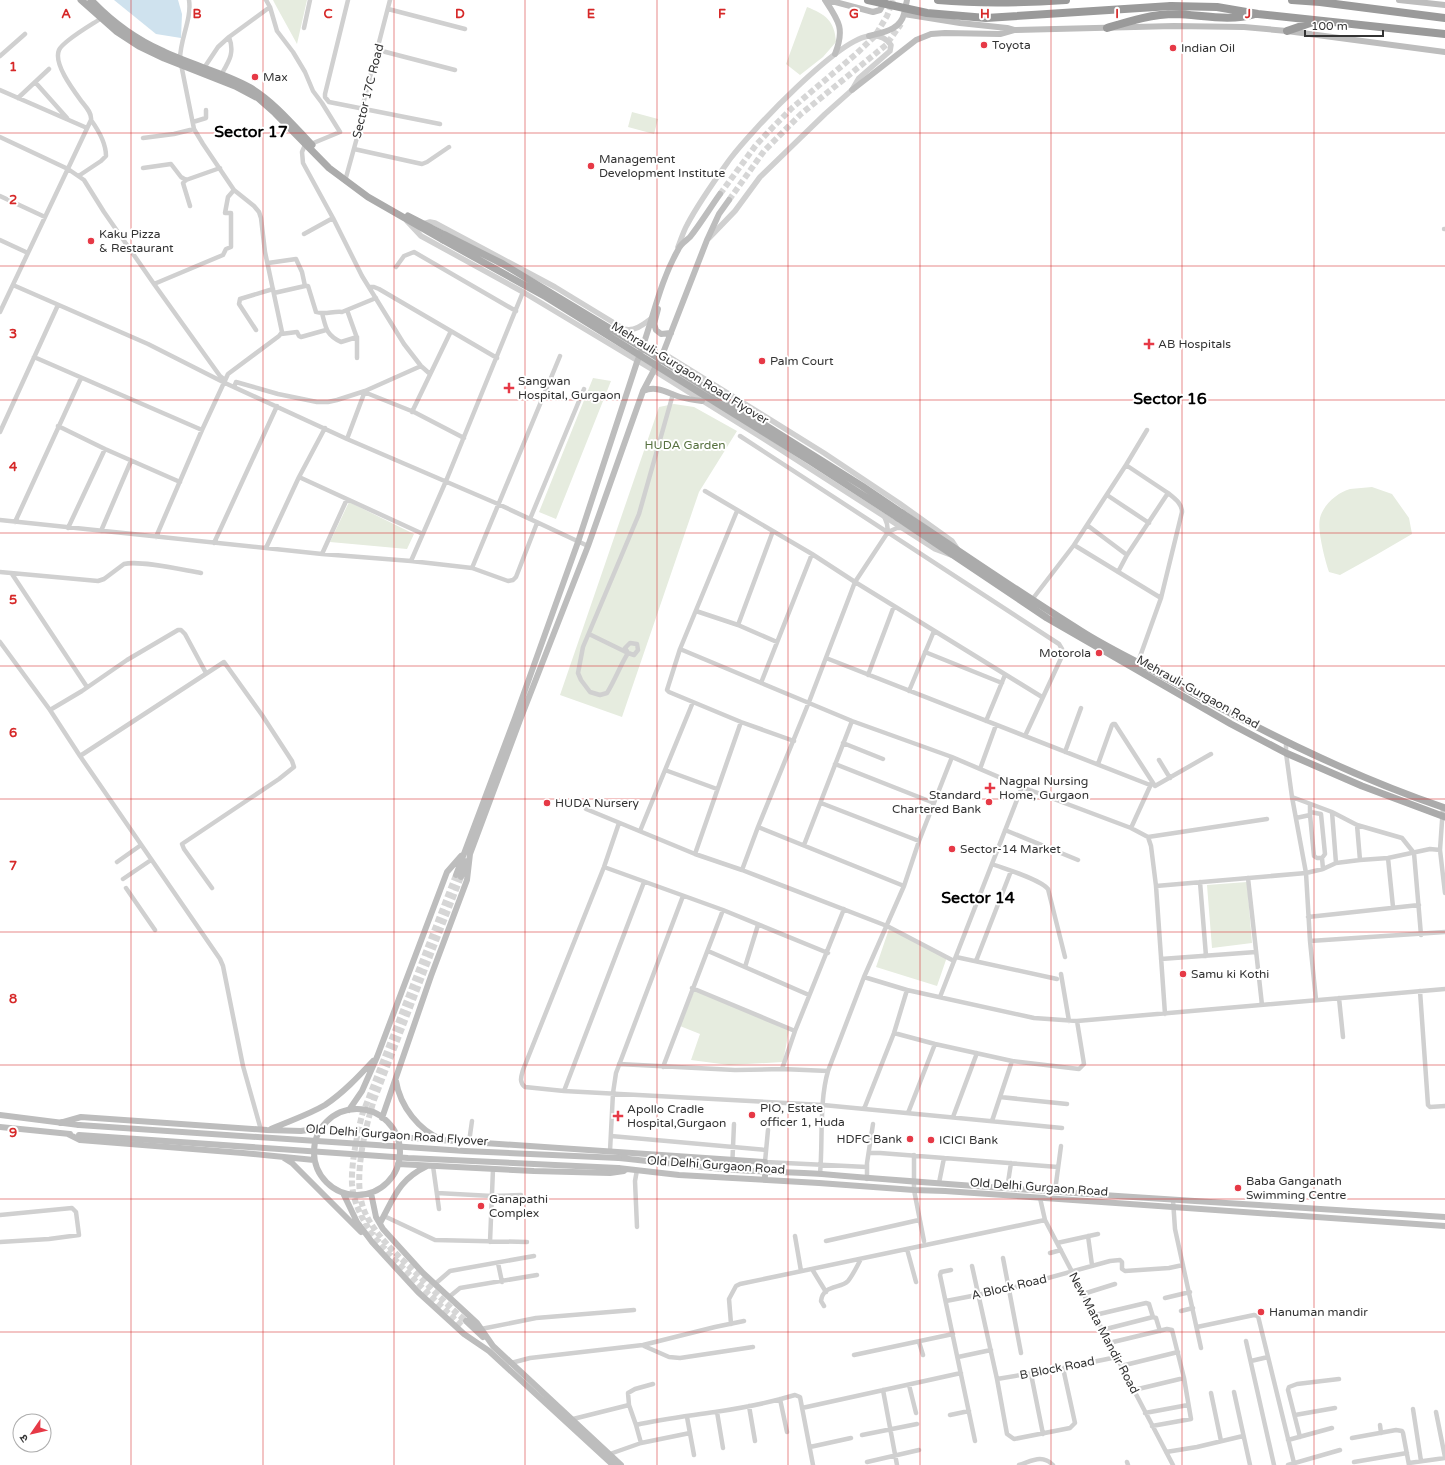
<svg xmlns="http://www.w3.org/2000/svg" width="1445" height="1465" viewBox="0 0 1445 1465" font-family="'Varela Round','Noto Sans Devanagari',sans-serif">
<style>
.green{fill:#e6ecdf}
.water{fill:#cfe2ee}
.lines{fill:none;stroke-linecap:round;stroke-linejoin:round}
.secondary-tunnel{stroke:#d6d6d6;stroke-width:6;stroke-dasharray:6 3;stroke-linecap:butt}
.minor{stroke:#d0d0d0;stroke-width:4.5}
.tertiary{stroke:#d0d0d0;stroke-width:5.5}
.secondary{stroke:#bdbdbd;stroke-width:6}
.primary{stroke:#ababab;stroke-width:7}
.motorway{stroke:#9a9a9a;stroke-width:8}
.secondary-bridge{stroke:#bdbdbd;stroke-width:6}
.primary-bridge{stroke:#ababab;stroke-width:7}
.motorway-bridge{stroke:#9a9a9a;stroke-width:8}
.grid{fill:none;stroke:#d62828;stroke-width:1;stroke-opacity:0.55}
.poi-dot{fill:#e63946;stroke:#fff;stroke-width:1.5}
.labels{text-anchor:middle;stroke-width:4;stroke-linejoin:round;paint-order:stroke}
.poi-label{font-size:12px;fill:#333;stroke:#fff;text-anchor:start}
.street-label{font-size:12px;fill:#333;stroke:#fff}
.park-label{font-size:12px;fill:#56703f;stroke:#fff}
.district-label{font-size:16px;font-weight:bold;fill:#000;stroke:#fff}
.grid-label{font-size:13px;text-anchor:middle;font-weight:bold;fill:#d62828;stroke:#fff;stroke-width:4;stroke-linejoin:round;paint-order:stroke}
</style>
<rect width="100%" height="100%" fill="#fff"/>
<path class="green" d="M273,0h34l-10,44 -22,-40z
M807,7c18,7 28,14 29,35l-13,15 -23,18 -14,-11z
M632,112l26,7 -4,15 -26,-7z
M593,378l18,3 -55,138 -17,-7z
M674,404l20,3 43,24 -38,61 -77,225 -62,-22 99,-288z
M1372,487l20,7 17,24 3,16 -36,21 -36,20 -11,-3c-4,-12 -12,-42 -9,-54 3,-13 18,-26 30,-29 7,-1 15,-1 22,-2z
M349,502l65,32 -7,15 -77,-7z
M1247,882l5,61 -40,5 -5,-63z
M889,929l58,28 -10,29 -61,-19z
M695,989l94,41 -6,32 -54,3 -38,-5 9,-26 -20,-8z"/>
<path class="water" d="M114,0h64l4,14 -1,24 -25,-4z"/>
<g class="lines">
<path class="secondary-tunnel" d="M720,194l36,-49 17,-18 19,-19 64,-54 19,-18 12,-20 6,-16
M729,200l35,-49 37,-37 85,-69 15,-21
M456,875l-94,240c-5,20 -11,49 -10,69 3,37 32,64 56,89 17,18 36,36 54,53
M461,877l-87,223c-9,28 -20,75 -12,104 7,27 37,52 56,71 16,16 31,32 48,46"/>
<path class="minor" d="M348,0l-23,94v3l4,5 111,22
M270,7l7,24 16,21 12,20 8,19 9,12 18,29 -29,12
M388,9l77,20
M304,28l6,-28
M378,50l77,20
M0,56l25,-22
M204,68l14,-21 11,-10 41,-30 -4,-7
M221,75c8,-14 14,-22 8,-38
M35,82l32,36
M0,90l87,38
M18,98l31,-29
M193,122l13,-4v-8
M0,137l68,32 16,11 20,32 50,72 66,92 5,4
M143,138l31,-4 20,-5
M305,145l-3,7 1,11 30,55 29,58 42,68 17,22 9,8
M354,149l68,15 5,-2 22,-15
M143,168l28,-4 10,13 5,3
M80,175l21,-14 5,-5c0,-13 -7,-25 -15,-36
M345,181l13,-47 4,-26 28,-108
M0,196l45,21
M190,206l-7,-23 3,-3 34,-12
M1444,229h1
M304,234l29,-16
M0,240l28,13
M268,263l28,-4 6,13 3,14h3l8,26c8,3 17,-1 26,0l34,-14
M396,267l8,-11 10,-4 102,59
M154,284l69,-29 3,-6 5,-2v-34h-6l3,-16 6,-7
M13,285l135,59 77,39 122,56 151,65 90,42
M369,287h5l5,2 118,69
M274,293l31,-7
M347,310l10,28v20
M0,312l91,-192c1,-7 -5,-13 -9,-18 -8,-11 -29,-38 -23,-52 4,-9 32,-25 41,-31
M322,313c4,15 4,22 19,29l16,-5
M256,330l-17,-26 1,-5 33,-10
M281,334l16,-2 2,4 2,1 25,-7
M34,357l168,73
M234,387l2,-5 42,12 39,8h11l9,-2 28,-9 56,-25
M364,392l50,20 50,26
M412,412l39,-81
M58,426l47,23 75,33
M0,432l58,-127
M740,436l319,208 3,5 1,5 -38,82
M347,439l18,-48
M299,477l124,57
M705,491l107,63 43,28 187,115
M1107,495l42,28
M737,511l-57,138 -13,41 2,2 72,30 53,19
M884,516l3,8 1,8
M530,519l54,-130
M0,520l322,34 89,7 61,7 36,13 5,-1 3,-3 21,-54
M15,522l66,-144
M1087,525l40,30 41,-62 -42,-28
M68,528l37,-79
M101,531l30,-70
M156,537l46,-107 26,-56 51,-38 3,-4 -17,-80 -4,-34 -2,-6 -5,-6 -20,-16 -31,-46 -9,-15 -14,-70c0,-20 12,-40 9,-59
M214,543l63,-137
M1074,545l87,53
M266,548l33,-71 26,-49
M322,554l25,-55
M411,561l35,-80 77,-189
M472,568l88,-212
M0,572l98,9 6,-2 20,-15c16,-4 59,6 77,9
M1118,572l9,-17
M12,574l75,113
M1031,601l43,-56 52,-80 21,-35
M696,611l42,14 39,17
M738,625l35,-94
M589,634l39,19 6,2 4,-5 -1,-6 -7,-1 -5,5 3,5
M0,642l50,68 30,46 140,203 3,7 20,100 18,64
M680,649l172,72 100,36 70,30 109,41 17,9 119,-18
M925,652l77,31
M628,653c-8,13 -13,27 -21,40l-7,2 -10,-3 -9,-12 -3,-7 5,-26 56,-133 34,-120
M826,658l324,127
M1137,665l24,-67 21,-86c0,-9 -8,-14 -14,-19
M868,675l26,-69
M761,683l51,-129
M909,691l25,-60
M50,710l32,-19 45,-31 51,-30h3l4,4 21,39
M986,721l19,-46
M1286,741v12l6,44 14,76 4,68 6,59
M843,743l40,16
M1065,752l16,-44
M80,756l144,-94 38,53 30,46 2,6 -15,12 -97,65 2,5 28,39
M1159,760l11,18
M835,764l99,39
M1098,764l14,-39 1,-1h2l40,62 56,-32
M980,769l16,-44
M665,770l52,19
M1292,797l40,15 25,13 45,13 12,15 7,82
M821,803l98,38
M1443,807l-3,43 5,43
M586,809l109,45 47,16 145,56 67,35
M1310,812l11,2 4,40 -3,4h-5l-3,-2 -4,-41
M1332,812l4,51
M1296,818l14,-3v-11
M619,823l-15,44 -81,203c-2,7 -4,12 2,17l39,4 259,14 239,23
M1357,825l3,35
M758,827l146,59
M1131,828l21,-46
M1005,830l73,30
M640,831l53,-129
M1148,837l3,9 5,40 9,128
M804,845l48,-124
M695,854l46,-132
M1322,858l1,11
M1388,858l5,49
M117,862l24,-17
M992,864c13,5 48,15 56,25l17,68
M604,867l119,43 105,43
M742,870l16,-43 51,-125 46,-120 33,-50 9,-4h5
M1248,878l14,127
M123,879l28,-19
M1200,882l6,74
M1156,886l150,-13 17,-4 13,-6 24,-3 28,-2 42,-9 10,1
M126,888l29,42
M1308,917l111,-12
M1310,941l135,-9
M708,951l101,44
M956,957l101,22
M1161,959l95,-7
M976,961l35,-90
M745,967l13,-42
M1061,974l8,47
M864,977l43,13 127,28 43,3 368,-32
M692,988l103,43
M1420,991l8,114 2,2 15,-1
M940,997l82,-210
M1339,998l4,39
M894,1033l41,11 77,17 67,8 5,-5 -7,-43
M619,1064l116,6 47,-1 46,2
M663,1067l60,-157
M782,1069l13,-38 49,-122
M564,1091l80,-209
M1000,1097l67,7
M864,1109l30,-76 13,-43
M908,1113l27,-69
M953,1117l24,-64
M992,1121l20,-60
M768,1130l-3,32 102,5
M611,1136l155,14
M469,1142l3,-21
M610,1151l3,-58 3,-20 67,-177
M869,1153h11l178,14
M914,1155v35l10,51
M433,1166l6,43
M637,1170l-2,11 2,46
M732,1170l2,-46
M820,1174c3,-32 -1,-72 8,-103l36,-94 40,-91 15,-45 33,-84
M867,1179v-16l6,-39
M939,1183l5,-25
M1007,1189l4,-26
M1055,1191l6,-45
M437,1193l55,3 29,-1
M1040,1198l5,22 128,245
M1173,1200l2,29 26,119
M0,1215l72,-7 4,4 3,23 -30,4 -49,3
M384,1216l51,24 92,2
M795,1236l6,35
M1088,1236l4,29
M826,1241l93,-21
M490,1242l3,-73
M1057,1243l41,-9
M907,1249l9,33
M1050,1253l11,-3
M1003,1258l18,95
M498,1263l4,19
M972,1266l25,113 10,55 7,5 56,-11 5,-5 -12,-55
M812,1269l14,23
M951,1270l-10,2 -1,3 35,166
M435,1284l15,-13 84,-15
M1083,1294l32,-10
M449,1297l11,-9 77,-13
M1165,1298l25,-6
M946,1301l62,-12 102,-28 10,-1 2,2v7l3,2 44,-3 14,-3
M824,1306l-3,-5c2,-17 20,-12 27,-20 5,-6 9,-15 13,-22
M1181,1311l12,-3
M1095,1315l51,-12 3,1 4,13
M731,1324l-2,-25 7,-13 4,-2 305,-64
M1197,1327l57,-12 4,1 36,147
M481,1329l55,-11 98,-8
M1102,1330l51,-13 3,1 4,13
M1246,1341l28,124
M919,1342l4,13
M1109,1343l58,-14 5,1 12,48 7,41 -39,7
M644,1346l25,11 11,1 73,-11
M854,1355l99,-21
M958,1357l33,-7
M1251,1361l17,-4
M511,1363l19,-5 113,-13 72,-18 29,-6
M1121,1366l57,-14
M1031,1374l12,60
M997,1379l66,-11 54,-11
M909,1385l7,28
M883,1390l14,75
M1134,1390l50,-12
M1234,1392l16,73
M1211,1393l10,48
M780,1399l7,33
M749,1406l6,35
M802,1408l159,-35
M1413,1409l8,52
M717,1412l6,36
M1436,1412l9,45
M1145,1413l43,-8
M950,1415l19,-4
M1295,1415l40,-7
M687,1417l7,38
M573,1419l56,-14
M636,1425c26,-6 53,-9 79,-13 27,-4 54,-9 80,-17l5,2 13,68
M1380,1425l1,8
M862,1435l55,-11
M1300,1437l-12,-47 1,-3 8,-3 42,-5
M1352,1438l44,-8 6,1 1,2 6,32
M1288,1440l44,-12
M641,1443l-5,-18 -7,-20 -1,-12 7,-4 18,-5
M810,1447l41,-9
M1166,1452l31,-5 46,-11
M607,1455l34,-12 49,-10
M867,1462l52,-12
M1127,1462l1,3
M1354,1462l53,-9
M1409,1463l36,-5
M1019,1465c13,-4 23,-11 34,0
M1288,1465l52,-15"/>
<path class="tertiary" d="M407,221l14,15 102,56 130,78 111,69 171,110 16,6
M423,224l7,-2 5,1 120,64 69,42c11,3 20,-5 28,-11
M678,247c3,-7 5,-15 9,-22 12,-23 28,-45 43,-66 20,-27 110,-122 140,-123 9,-1 16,2 21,9l-1,6 -31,27 -7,12 -27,24 -65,63 -25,34 -26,27
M663,353l161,100 75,50 53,38 6,9"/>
<path class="secondary" d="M825,0c14,21 20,29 10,54
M828,0l45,12 7,-2 5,-9
M907,0l-3,14 56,9 47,5 7,2
M1399,0l46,5
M869,36c15,-4 31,-6 35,-22
M852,90l64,-50 15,-6 14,-1 55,1 14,-4 160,-4 70,1 43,4 158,21
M658,309l-4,15 2,6 5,4 10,-1
M643,391c14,-6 24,2 37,6 7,2 14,3 22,4
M456,875l59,-157 63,-176 59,-180c15,-37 21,-77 41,-112 2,-6 8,-9 12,-13 11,-14 20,-29 30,-43
M461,877l6,-16
M396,1081c4,25 23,50 47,59
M314 1152a43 43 0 1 1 86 0a43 43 0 1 1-86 0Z
M349,1110l13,-19 15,-34 70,-185 14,-16
M0,1115l79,10
M382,1118l49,-142 36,-96 3,-26 50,-134 68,-174 55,-155 20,-38 44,-113 12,-26 10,-14
M60,1123l21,-6 186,13 34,1 20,-3
M0,1127l70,7
M271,1129c18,-8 37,-14 54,-24 18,-12 33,-28 48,-44
M68,1134l12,6 163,13 71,7
M397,1137l368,25v14
M284,1158l8,5 69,69
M619,1158c39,4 77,9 116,12 29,2 58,2 87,4 207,18 415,29 623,43
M398,1164l136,7 76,2 14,-2
M618,1168l61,7 140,8 95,7 31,1 500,35
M343,1193l14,29 15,20 46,50 46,42 25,17 124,114
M371,1193l5,24 7,12 40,44 54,50 16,23 128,119
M380,1223c14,-25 18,-43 47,-57
M466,1321l17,16"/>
<path class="primary" d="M81,0l35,31 23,15 25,12 71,28 23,12 17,15 54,55 39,29 75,43
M91,0c20,21 44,39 71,51 28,14 60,21 87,36 25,15 43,37 63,58
M408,216l37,19
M902,513c59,39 118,80 179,118 25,16 51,28 76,42 92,52 188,101 288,135
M898,518l149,100 184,106 55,29 76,33 83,31"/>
<path class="motorway" d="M938,0c44,4 83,3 128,0
M1292,0l28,2 125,16
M1171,6l46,1 41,7 187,20
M1107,28c23,-7 45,-14 69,-14 26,1 54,8 79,0
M1287,31l29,-10"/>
<path class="secondary-bridge" d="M79,1125l386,26 154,7
M79,1135l329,23 210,10"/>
<path class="primary-bridge" d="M445,235l58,29 141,85 218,137 40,27
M443,240l103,57 264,164 88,57"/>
<path class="motorway-bridge" d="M868,0l59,13 59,5 185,-12"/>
</g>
<path class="grid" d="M131,0v1465M263,0v1465M394,0v1465M525,0v1465M657,0v1465M788,0v1465M920,0v1465M1051,0v1465M1182,0v1465M1314,0v1465M0,133h1445M0,266h1445M0,400h1445M0,533h1445M0,666h1445M0,799h1445M0,932h1445M0,1065h1445M0,1199h1445M0,1332h1445"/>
<g class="poi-dot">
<circle cx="984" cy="45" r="4"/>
<circle cx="1173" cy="48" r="4"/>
<circle cx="255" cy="77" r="4"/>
<circle cx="591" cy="166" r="4"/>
<circle cx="91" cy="241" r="4"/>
<path d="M1147 338h4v4h4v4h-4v4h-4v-4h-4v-4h4z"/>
<circle cx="762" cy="361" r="4"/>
<path d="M507 382h4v4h4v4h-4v4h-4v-4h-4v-4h4z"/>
<circle cx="1099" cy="653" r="4"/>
<path d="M988 782h4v4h4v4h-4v4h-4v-4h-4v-4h4z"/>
<circle cx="989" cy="802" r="4"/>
<circle cx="547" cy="803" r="4"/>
<circle cx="952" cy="849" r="4"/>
<circle cx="1183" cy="974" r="4"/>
<circle cx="752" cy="1115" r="4"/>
<path d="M616 1110h4v4h4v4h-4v4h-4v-4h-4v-4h4z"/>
<circle cx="910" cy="1139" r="4"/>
<circle cx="931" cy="1140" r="4"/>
<circle cx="1238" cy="1188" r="4"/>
<circle cx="481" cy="1206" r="4"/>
<circle cx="1261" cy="1312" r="4"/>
</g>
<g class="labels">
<g class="poi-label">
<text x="992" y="49">Toyota</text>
<text x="1181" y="52">Indian Oil</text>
<text x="263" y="81">Max</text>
<text x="599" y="163">Management<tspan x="599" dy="14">Development Institute</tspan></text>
<text x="99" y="238">Kaku Pizza<tspan x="99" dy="14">&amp; Restaurant</tspan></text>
<text x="1158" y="348">AB Hospitals</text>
<text x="770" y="365">Palm Court</text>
<text x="518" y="385">Sangwan<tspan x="518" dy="14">Hospital, Gurgaon</tspan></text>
<text x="1091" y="657" text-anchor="end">Motorola</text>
<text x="999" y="785">Nagpal Nursing<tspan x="999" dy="14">Home, Gurgaon</tspan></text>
<text x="981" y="799" text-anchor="end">Standard<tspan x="981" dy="14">Chartered Bank</tspan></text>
<text x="555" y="807">HUDA Nursery</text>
<text x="960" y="853">Sector-14 Market</text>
<text x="1191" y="978">Samu ki Kothi</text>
<text x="760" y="1112">PIO, Estate<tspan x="760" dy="14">officer 1, Huda</tspan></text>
<text x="627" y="1113">Apollo Cradle<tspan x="627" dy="14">Hospital,Gurgaon</tspan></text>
<text x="902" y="1143" text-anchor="end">HDFC Bank</text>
<text x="939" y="1144">ICICI Bank</text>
<text x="1246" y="1185">Baba Ganganath<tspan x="1246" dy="14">Swimming Centre</tspan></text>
<text x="489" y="1203">Ganapathi<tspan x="489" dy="14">Complex</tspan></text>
<text x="1269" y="1316">Hanuman mandir</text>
</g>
<g class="street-label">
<text transform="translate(368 91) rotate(-76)" y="4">Sector 17C Road</text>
<text transform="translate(690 373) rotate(32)" y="4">Mehrauli-Gurgaon Road Flyover</text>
<text transform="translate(1198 692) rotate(29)" y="4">Mehrauli-Gurgaon Road</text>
<text transform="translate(397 1135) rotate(4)" y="4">Old Delhi Gurgaon Road Flyover</text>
<text transform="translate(716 1165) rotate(4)" y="4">Old Delhi Gurgaon Road</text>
<text transform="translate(1039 1187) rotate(4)" y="4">Old Delhi Gurgaon Road</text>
<text transform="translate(1009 1287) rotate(-13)" y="4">A Block Road</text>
<text transform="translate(1104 1333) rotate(62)" y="4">New Mata Mandir Road</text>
<text transform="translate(1057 1368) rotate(-11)" y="4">B Block Road</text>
</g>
<g class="park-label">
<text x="685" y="449">HUDA Garden</text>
</g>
<g class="district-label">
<text x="251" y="137">Sector 17</text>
<text x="1170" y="404">Sector 16</text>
<text x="978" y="903">Sector 14</text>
</g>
</g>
<g class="grid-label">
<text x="66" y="18">A</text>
<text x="197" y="18">B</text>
<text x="328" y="18">C</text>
<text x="460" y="18">D</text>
<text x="591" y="18">E</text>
<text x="722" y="18">F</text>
<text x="854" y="18">G</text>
<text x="985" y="18">H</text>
<text x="1117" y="18">I</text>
<text x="1248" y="18">J</text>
<text x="13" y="71">1</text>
<text x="13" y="204">2</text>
<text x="13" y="338">3</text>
<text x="13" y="471">4</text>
<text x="13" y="604">5</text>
<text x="13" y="737">6</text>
<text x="13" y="870">7</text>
<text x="13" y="1003">8</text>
<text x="13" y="1137">9</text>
</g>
<g transform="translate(32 1433) rotate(236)"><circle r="19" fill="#ffffff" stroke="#adadad"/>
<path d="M0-3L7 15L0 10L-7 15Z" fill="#e63946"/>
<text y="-6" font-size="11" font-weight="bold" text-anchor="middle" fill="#333333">उ</text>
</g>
<path d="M1305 30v6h78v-6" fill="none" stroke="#333333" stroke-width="2"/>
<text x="1311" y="30" font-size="12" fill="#333333" stroke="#ffffff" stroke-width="3" paint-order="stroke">100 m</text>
</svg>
